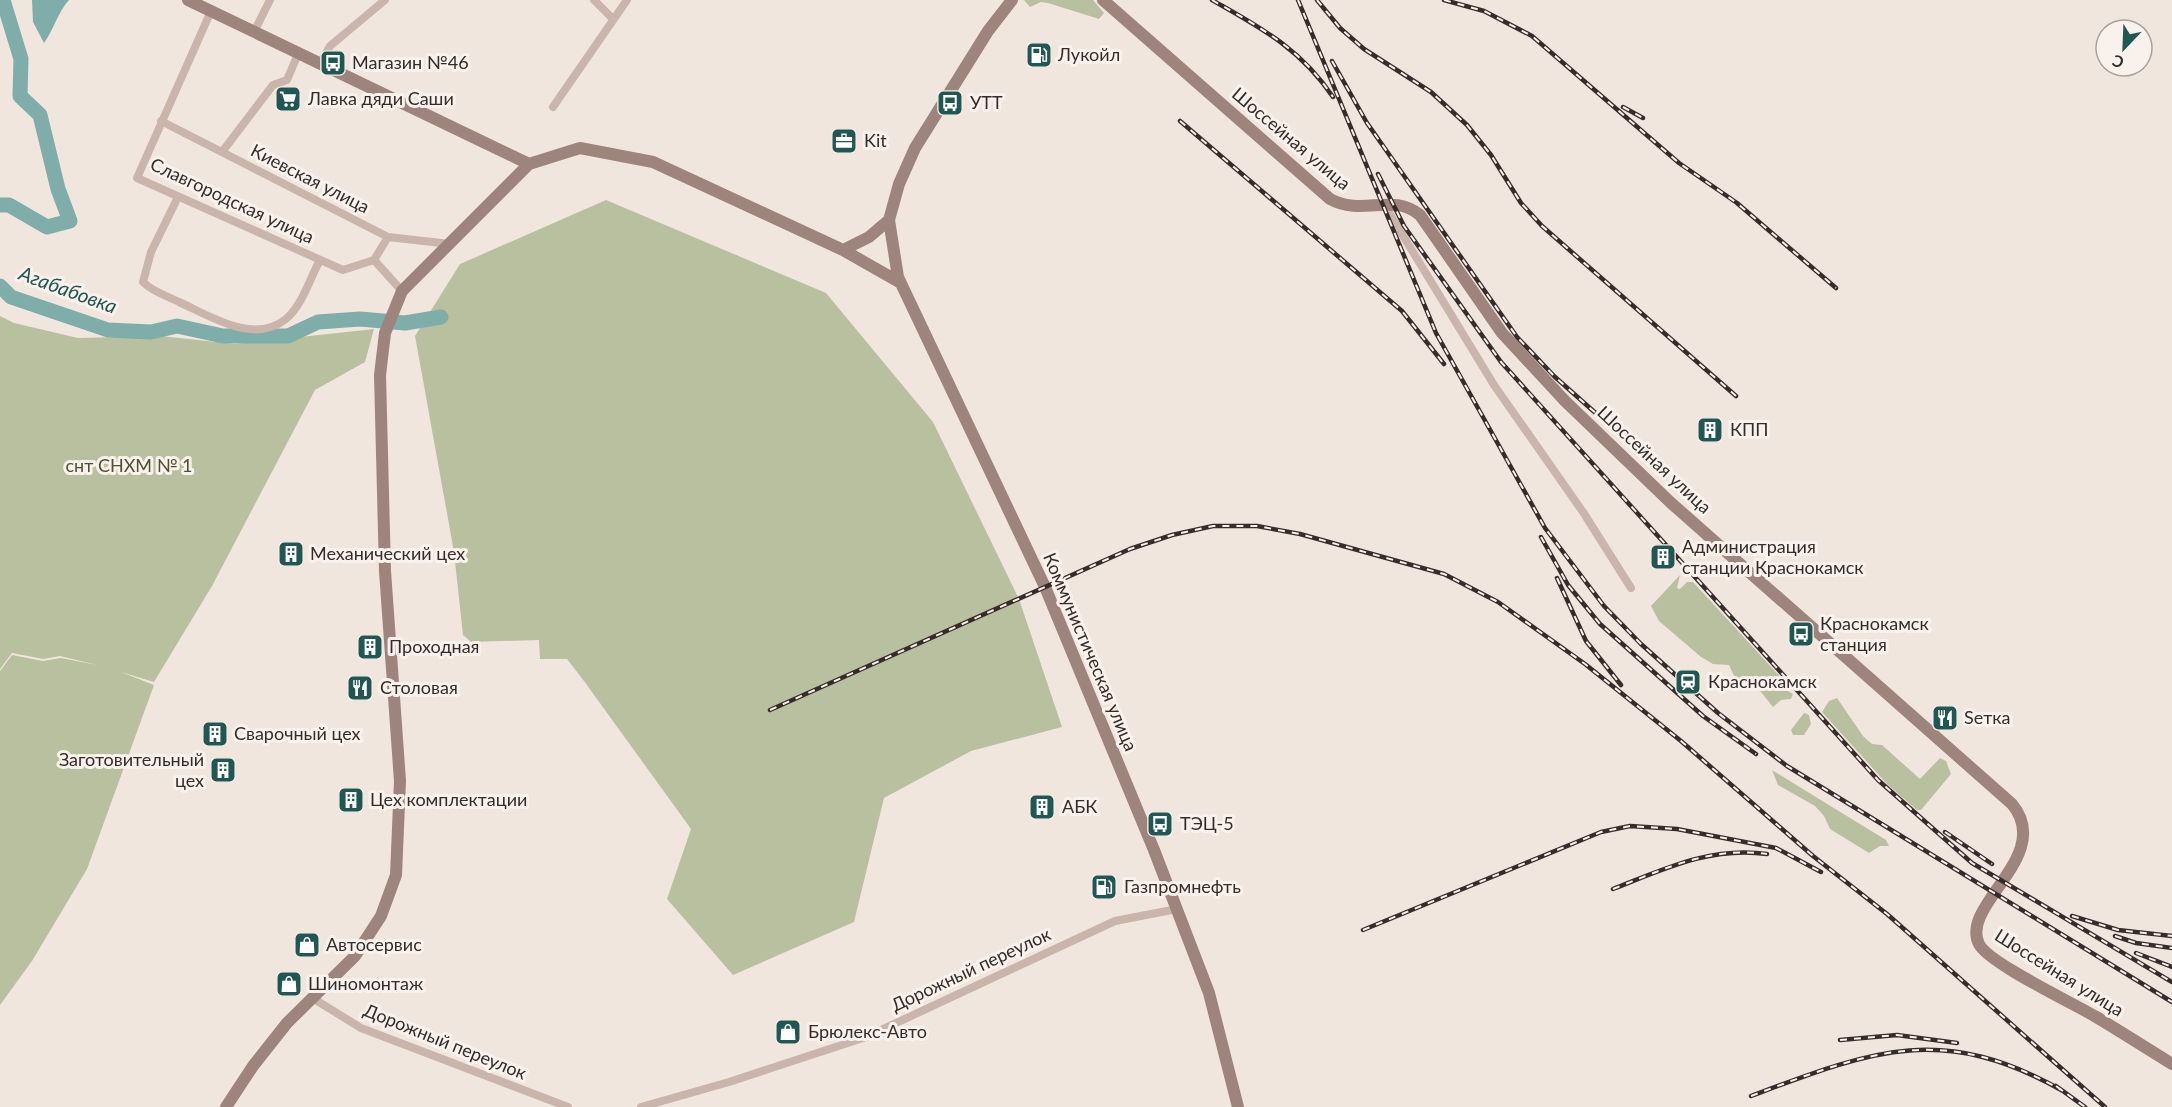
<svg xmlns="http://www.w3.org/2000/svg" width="2172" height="1107" viewBox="0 0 2172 1107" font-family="Lato,sans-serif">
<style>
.green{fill:#b9c09f}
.water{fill:#7fada9}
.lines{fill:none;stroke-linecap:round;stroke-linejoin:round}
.river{stroke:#7fada9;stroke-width:15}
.street{stroke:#c9b5ab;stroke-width:8}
.secondary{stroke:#9d847c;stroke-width:12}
.rail-casing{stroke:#372c2a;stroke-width:4.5}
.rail{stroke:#f9f1eb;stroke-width:2;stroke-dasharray:7;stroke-linecap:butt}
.labels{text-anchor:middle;stroke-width:6;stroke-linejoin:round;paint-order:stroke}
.poi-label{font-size:18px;fill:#372c2a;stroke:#f9f1eb;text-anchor:start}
.street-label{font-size:18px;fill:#372c2a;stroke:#f9f1eb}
.park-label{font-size:18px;fill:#4b542f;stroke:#f9f1eb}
.water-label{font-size:20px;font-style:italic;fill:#215753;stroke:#f9f1eb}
</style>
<rect width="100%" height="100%" fill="#f1e6de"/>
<path class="green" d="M1024,0h69l11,13 -5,6 -51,-16 -7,-1 -11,5z
M606,200l220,93 107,129 86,177 43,128 -91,24 -87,47 -30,124 -121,53 -66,-76 24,-70 -107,-148 -17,-22h-27l-1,-19 -68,2 -8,-7 -9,-83 -39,-216 45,-72z
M0,316l14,7 64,15 83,-2 74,8 139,-15 -9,33 -50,28 -103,196 -58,96 -33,-10 33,13 -67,184 -55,92 -32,44v-334l12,-16 31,6 18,-3 36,7 -37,-9 -17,3 -31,-6 -12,16z
M1680,575l-3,13 3,1 7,-7h6l94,102 1,7 5,3 -2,5 -10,1 -8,7 -16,-20 -22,-9 -6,-13 -16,-1 -12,-7 -42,-36 -8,-15z
M1837,698l26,38 9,8 10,1 38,34 20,-21 6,3 5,13 -30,36h-4l-30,-26 -65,-72 7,-11z
M1804,713l5,2 2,9 -7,11h-11l-2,-5z
M1772,770l114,70 3,6h-9l-11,7 -39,-24 -6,-13 -9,-10 -37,-21z"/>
<path class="water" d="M32,0h37c-11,12 -15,29 -25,43l-11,-21z"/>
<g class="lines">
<path class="river" d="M0,205h9l38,22 23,-6 -12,-32 -18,-74 -20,-19 1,-37 -18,-59
M0,286l11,11 97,33 43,2 26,-6 46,10h65l30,-14 42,-3 45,4 36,-6"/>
<path class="street" d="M594,0l19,19
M211,11l-74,167 206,92 31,-10 28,31
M254,32l16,-32
M320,64l10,-18 55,-46
M553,107l74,-107
M161,121l227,116 62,7
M222,152l51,-67 14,-5 11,-26
M178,197l-27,55 -8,30c10,10 24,14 36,20 31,14 75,43 107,17 16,-13 24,-41 34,-59
M1388,211l106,174 89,127 48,76
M374,260l14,-23
M314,999l47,29 207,79
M641,1107l88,-25 137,-45 249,-116 62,-12"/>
<path class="secondary" d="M188,0l341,164
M1103,0l227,199c33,18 62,-7 90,16l82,118 63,68 105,101 342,302c43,52 -53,101 -33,140 9,19 96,60 119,74 25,15 50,31 74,46
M889,220l9,57 147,310 109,263 55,143 29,114
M843,250l26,-13 20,-17 10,-36 16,-36 73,-117 24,-31
M226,1107l27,-41 34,-43 68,-67 26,-40 15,-41 4,-94 -15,-210 -5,-196 5,-42 17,-42 127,-127 51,-16 73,14 190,88 58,33"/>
<g class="rail-casing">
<path id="rail" d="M1212,0c49,28 88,48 121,97
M1298,0l138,333 109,195 59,78 37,38 77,69 69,53 385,236
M1317,0l23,28 24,21 67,43 36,33 24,30 30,48 21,23 194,170
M1444,0l40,11 48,25 147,127 58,40 99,85
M1332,61l35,62 150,214 38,40 62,55
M1623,107l20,11
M1180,121l222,190 42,53
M1378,174l26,52 97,136 377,418 94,83 200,119
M1541,537l27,48 32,39 103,92 53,38
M1557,578l29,63 35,44
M770,710l360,-161 42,-14 41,-9h44l43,8 144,40 54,28 87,62 96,77 132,115 74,58 218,193
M1945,832l47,32
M1613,889c51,-20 98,-43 154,-35
M2072,916l46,14 54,6
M1363,930l238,-98 29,-6 47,3 99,19 45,24
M2115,936l21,7 36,5
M2136,953l36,14
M1840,1040l57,-5 60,8
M2056,1086l29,21
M1751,1096c120,-45 191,-74 312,-5"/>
</g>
<use href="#rail" class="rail"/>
</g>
<defs>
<g id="fuel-square" transform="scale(1.35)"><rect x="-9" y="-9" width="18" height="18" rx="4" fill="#215753" stroke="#f9f1eb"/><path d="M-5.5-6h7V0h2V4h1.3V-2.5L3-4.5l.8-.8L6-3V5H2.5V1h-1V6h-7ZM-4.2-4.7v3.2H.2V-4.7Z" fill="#fff"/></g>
<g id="bus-square" transform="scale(1.35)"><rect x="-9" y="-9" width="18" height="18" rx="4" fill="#215753" stroke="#f9f1eb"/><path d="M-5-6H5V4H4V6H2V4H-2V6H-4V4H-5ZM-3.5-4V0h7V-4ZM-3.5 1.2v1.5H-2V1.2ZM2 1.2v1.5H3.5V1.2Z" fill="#fff"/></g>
<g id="supermarket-square" transform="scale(1.35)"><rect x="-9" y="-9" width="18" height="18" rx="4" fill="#215753" stroke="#f9f1eb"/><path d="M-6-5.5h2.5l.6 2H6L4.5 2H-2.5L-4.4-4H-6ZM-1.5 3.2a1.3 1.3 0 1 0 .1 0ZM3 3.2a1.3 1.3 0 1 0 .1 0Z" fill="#fff"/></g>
<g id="office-square" transform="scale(1.35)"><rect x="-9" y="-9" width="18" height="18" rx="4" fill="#215753" stroke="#f9f1eb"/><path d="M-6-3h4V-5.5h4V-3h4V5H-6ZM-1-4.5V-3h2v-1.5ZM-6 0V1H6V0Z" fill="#fff"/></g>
<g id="building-square" transform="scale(1.35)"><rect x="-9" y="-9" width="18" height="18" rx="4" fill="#215753" stroke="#f9f1eb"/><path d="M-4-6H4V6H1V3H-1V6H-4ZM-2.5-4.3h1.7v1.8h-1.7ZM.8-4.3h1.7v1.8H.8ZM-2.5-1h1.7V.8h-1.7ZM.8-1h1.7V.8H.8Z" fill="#fff"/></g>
<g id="station-square" transform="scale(1.35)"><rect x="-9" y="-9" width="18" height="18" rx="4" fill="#215753" stroke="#f9f1eb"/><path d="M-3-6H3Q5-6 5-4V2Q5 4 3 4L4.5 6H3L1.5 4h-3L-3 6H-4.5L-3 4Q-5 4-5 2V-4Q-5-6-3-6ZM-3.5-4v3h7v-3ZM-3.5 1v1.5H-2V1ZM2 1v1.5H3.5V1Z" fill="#fff"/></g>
<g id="restaurant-square" transform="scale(1.35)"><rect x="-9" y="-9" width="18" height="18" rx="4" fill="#215753" stroke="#f9f1eb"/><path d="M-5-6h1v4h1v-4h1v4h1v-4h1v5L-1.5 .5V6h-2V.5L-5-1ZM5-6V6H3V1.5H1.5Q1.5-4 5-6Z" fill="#fff"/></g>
<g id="shop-square" transform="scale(1.35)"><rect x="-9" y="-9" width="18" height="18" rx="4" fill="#215753" stroke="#f9f1eb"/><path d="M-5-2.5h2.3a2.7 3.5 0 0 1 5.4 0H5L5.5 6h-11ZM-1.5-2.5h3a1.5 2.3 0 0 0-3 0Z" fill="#fff"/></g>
</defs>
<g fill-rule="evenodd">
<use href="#fuel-square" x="1039" y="55"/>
<use href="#bus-square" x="333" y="63"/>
<use href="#supermarket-square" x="288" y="99"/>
<use href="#bus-square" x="950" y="103"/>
<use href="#office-square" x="844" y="141"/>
<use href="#building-square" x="1710" y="430"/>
<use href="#building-square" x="291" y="554"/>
<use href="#building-square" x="1663" y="557"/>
<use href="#bus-square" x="1801" y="634"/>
<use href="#building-square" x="370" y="647"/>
<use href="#station-square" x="1688" y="682"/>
<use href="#restaurant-square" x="360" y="688"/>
<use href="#restaurant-square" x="1945" y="718"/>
<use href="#building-square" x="215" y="734"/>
<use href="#building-square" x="223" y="770"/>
<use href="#building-square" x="351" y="800"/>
<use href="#building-square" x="1042" y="807"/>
<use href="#bus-square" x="1160" y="824"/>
<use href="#fuel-square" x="1104" y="887"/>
<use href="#shop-square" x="307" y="945"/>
<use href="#shop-square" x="289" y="984"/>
<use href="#shop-square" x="788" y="1032"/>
</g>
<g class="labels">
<g class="poi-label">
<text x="1058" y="61">Лукойл</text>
<text x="352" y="69">Магазин №46</text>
<text x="308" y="105">Лавка дяди Саши</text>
<text x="970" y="109">УТТ</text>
<text x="864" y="147">Kit</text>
<text x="1730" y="436">КПП</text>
<text x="1682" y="553">Администрация<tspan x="1682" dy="21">станции Краснокамск</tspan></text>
<text x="310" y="560">Механический цех</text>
<text x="1820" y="630">Краснокамск<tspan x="1820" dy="21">станция</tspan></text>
<text x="389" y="653">Проходная</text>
<text x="1708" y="688">Краснокамск</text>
<text x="380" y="694">Столовая</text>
<text x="1964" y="724">Sетка</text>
<text x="234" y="740">Сварочный цех</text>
<text x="204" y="766" text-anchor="end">Заготовительный<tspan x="204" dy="21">цех</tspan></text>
<text x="370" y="806">Цех комплектации</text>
<text x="1062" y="813">АБК</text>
<text x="1180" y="830">ТЭЦ-5</text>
<text x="1124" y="893">Газпромнефть</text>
<text x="326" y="951">Автосервис</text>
<text x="308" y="990">Шиномонтаж</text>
<text x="808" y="1038">Брюлекс-Авто</text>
</g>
<g class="street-label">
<text transform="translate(1291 139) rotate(40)" y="6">Шоссейная улица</text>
<text transform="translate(310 179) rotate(27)" y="6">Киевская улица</text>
<text transform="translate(232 201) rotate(25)" y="6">Славгородская улица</text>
<text transform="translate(1654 460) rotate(43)" y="6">Шоссейная улица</text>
<text transform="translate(1090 652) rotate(67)" y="6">Коммунистическая улица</text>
<text transform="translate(971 970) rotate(-25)" y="6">Дорожный переулок</text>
<text transform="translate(2059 973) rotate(32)" y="6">Шоссейная улица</text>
<text transform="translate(445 1042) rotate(22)" y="6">Дорожный переулок</text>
</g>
<g class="park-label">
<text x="129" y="472">снт СНХМ № 1</text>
</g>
<g class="water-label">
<text transform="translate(68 290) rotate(20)" y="7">Агабабовка</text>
</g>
</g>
<g transform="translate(2124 48) rotate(203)"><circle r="28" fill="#f9f1eb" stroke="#aba29e" stroke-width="1.5"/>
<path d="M0-4.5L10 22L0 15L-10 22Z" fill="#215753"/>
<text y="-9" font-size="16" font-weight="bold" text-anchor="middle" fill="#372c2a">С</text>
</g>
</svg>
